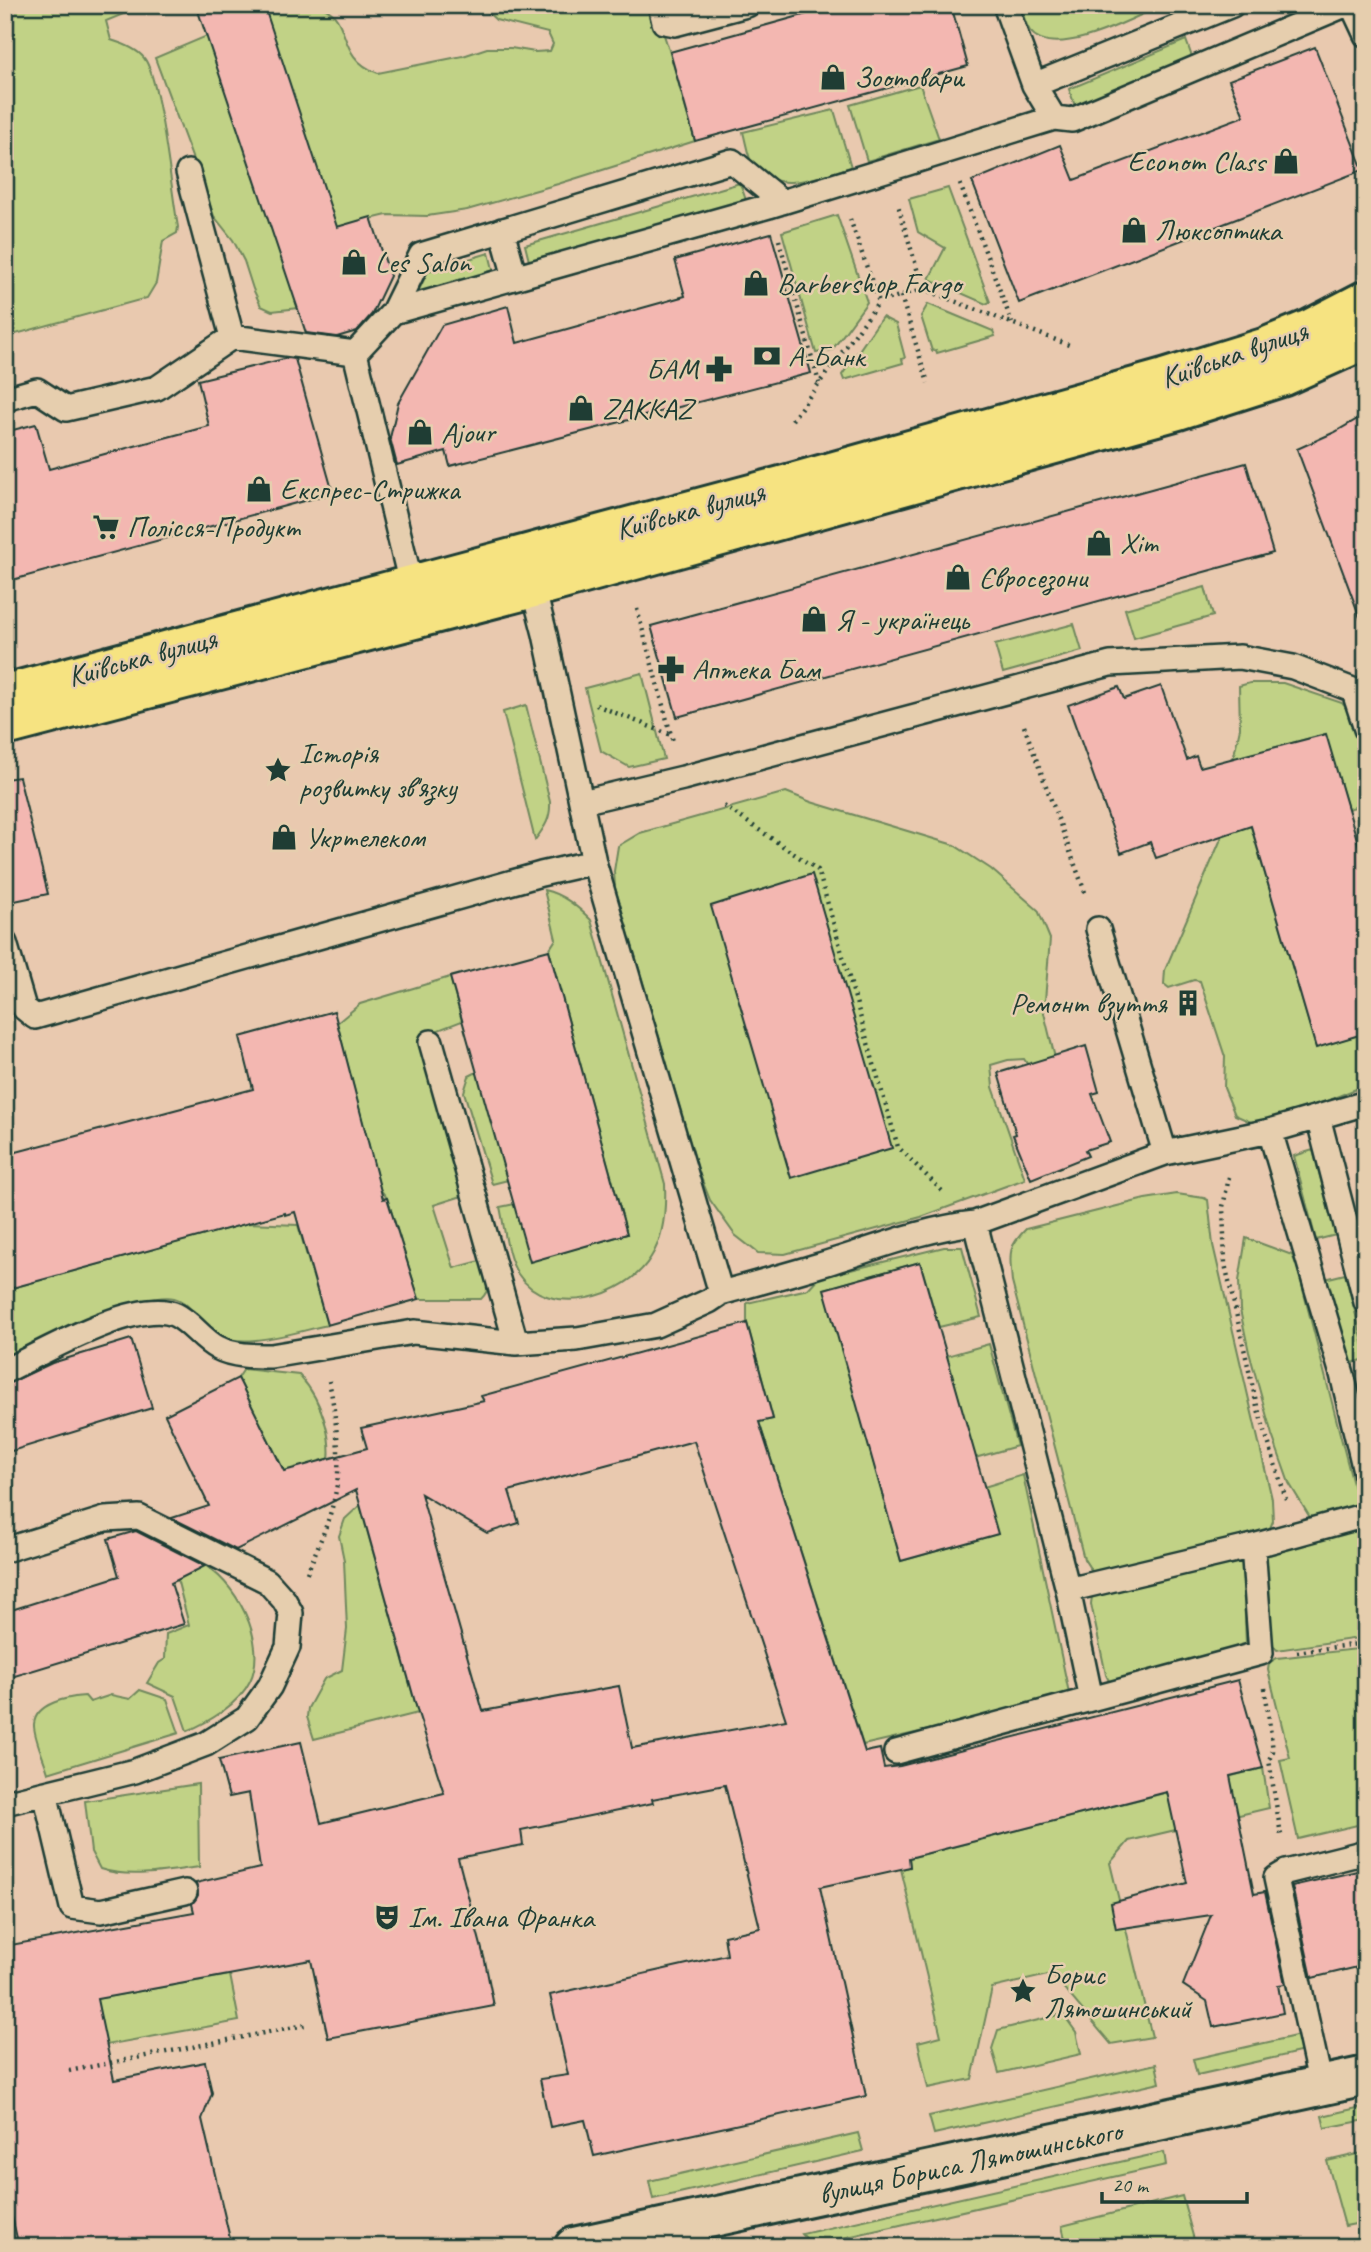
<svg xmlns="http://www.w3.org/2000/svg" width="1371" height="2252" viewBox="0 0 1371 2252" font-family="Caveat,sans-serif">
<style>
.green{fill:#c1d286;stroke:#70885d;stroke-width:2}
.building{fill:#f3b7b1;stroke:#1f3d34;stroke-width:2;fill-rule:evenodd}
.lines{fill:none;stroke-linecap:round;stroke-linejoin:round}
.lane-casing{stroke:#1f3d34;stroke-width:28}
.street-casing{stroke:#1f3d34;stroke-width:44}
.primary-casing{stroke:#1f3d34;stroke-width:44}
.path{stroke:#1f3d34;stroke-width:4.5;stroke-dasharray:2 5;stroke-linecap:butt}
.lane{stroke:#e6ceae;stroke-width:23}
.street{stroke:#e6ceae;stroke-width:38}
.primary{stroke:#f6e381;stroke-width:38}
.labels{text-anchor:middle;stroke-width:5;stroke-linejoin:round;paint-order:stroke}
.poi-label{font-size:30px;fill:#1f3d34;stroke:#e6ceae;text-anchor:start}
.street-label{font-size:30px;fill:#1f3d34;stroke:#e6ceae}
</style>
<rect width="100%" height="100%" fill="#e9c9af"/>
<filter id="ink" filterUnits="userSpaceOnUse"><feTurbulence type="fractalNoise" baseFrequency=".0143" numOctaves="2"/><feDisplacementMap in="SourceGraphic" scale="14" xChannelSelector="R" yChannelSelector="G"/><feConvolveMatrix kernelMatrix="1 2 1 2 8 2 1 2 1" color-interpolation-filters="sRGB"/></filter>
<g filter="url(#ink)">
<path class="green" d="M5,5h140l-39,16 5,19c10,3 26,9 33,18 16,19 28,138 34,169l-1,6 -14,8 -7,42 -9,15 -142,39z
M280,5c14,0 31,-2 44,3 28,13 12,50 54,65l85,-17 24,-8h24l24,4 15,-1 3,-7 -5,-11 -52,-13 -16,-15h174l16,48 25,88 -137,43 -91,26 -40,6 -40,-1 -50,12 -38,81 -27,3 -11,-5 -8,-17 -9,-28 -11,-21 -19,-24 -59,-158z
M1020,5h142c-27,12 -108,57 -132,26 -5,-7 -7,-18 -10,-26z
M1186,40l6,17 -117,49 -6,-17z
M920,85l19,54 -72,22 -17,-56z
M834,110l17,57c-29,8 -70,28 -96,2 -7,-8 -9,-27 -12,-37z
M740,183l7,20 -217,62 -5,-20z
M948,188l42,114 -4,2 -57,-25 16,-31 -27,-16 -9,-33z
M837,215l30,87 -35,48 -16,3 -34,-121z
M489,253l5,20 -77,21 11,-23z
M928,304l65,27 2,5 -58,17 -1,-3 -4,1 -11,-35z
M882,317l14,7 9,34 -3,1 1,4 -59,17 -2,-5z
M1205,587l8,29 -79,22 -9,-29z
M1074,624l8,27 -79,22 -8,-28z
M642,673l22,86 -35,8 -28,-16 -16,-63z
M1250,683h33l59,20 6,7 18,58v36l-18,5 -23,-75 -92,25 7,-31 -1,-42z
M526,705l24,97c1,16 -5,25 -15,38l-32,-128z
M1231,759l85,288 50,-14v52l-67,27 -46,11 -18,-8 -11,-27 1,-31 -25,-76 -6,-1 -25,8 -5,-4 1,-14 59,-138z
M786,792l25,10 143,43 37,24 47,41 12,29 -6,74 12,49 -26,6 -6,-9 -16,1 -17,5 2,22 32,92 -104,38 -136,37 -27,-1 -23,-18 -25,-35 -12,-30 -83,-282 -1,-17 4,-25 22,-13z
M544,890c19,4 34,17 47,30l74,264c1,23 -1,53 -14,73 -24,41 -103,63 -133,17 -12,-18 -13,-46 -18,-67l15,-3 16,57 96,-27 -78,-284 7,-11z
M450,977l12,44 -42,16 42,159 -28,9 20,63 30,-8c4,14 9,28 -3,39h-62l-32,-101 -7,-9 -43,-166 23,-19z
M477,1072l31,108 -16,4 -28,-92 5,-16z
M1313,1150l23,85 -20,5 -22,-84z
M1177,1194l27,4 4,2 5,45 59,254 1,22 -5,12 -175,40 -9,-14 -72,-277c-2,-27 -6,-33 14,-53l119,-30z
M248,1223l50,2 29,100c-31,7 -93,28 -119,5 -11,-10 -18,-28 -34,-32 -34,-8 -135,50 -169,66v-74z
M1246,1238l46,17 5,11 62,242 -48,11 -22,-36 -17,-48 -23,-83 -9,-42 -1,-29z
M944,1247h18l19,70 -42,10 -19,-65 -95,27 76,272 96,-27 -13,-47 39,-12 46,218 -6,6 -200,46 -104,-323 14,-3 -26,-96v-20l61,-14 10,-11z
M1345,1274l21,79v6l-18,5 -23,-85z
M989,1344l28,102 -42,12 -28,-102z
M244,1369l55,6c24,26 39,72 25,107 -5,11 -12,22 -18,33l-68,-137z
M360,1505l58,208 -104,26 -7,-22 1,-9 16,-29 18,-9 5,-41 -3,-69 -5,-24 6,-17z
M1366,1526v111l-89,13 -6,-8 -6,-86z
M1243,1557l3,89 -136,37 -4,-8 -15,-71 1,-8z
M172,1559c8,0 19,-1 27,3 36,17 70,80 51,119 -11,23 -41,41 -63,50l-12,-35 -28,-13 12,-20 6,-4 1,-25 23,-9z
M1366,1648v175l-68,16 -18,-79 10,-2 -22,-88 1,-7 8,-5z
M140,1690l27,9 12,34 -131,40c-3,-12 -15,-37 -14,-49 2,-21 34,-27 51,-28l5,6 21,-7 19,4z
M1263,1768l6,40 -140,33 -19,22 42,174 -41,7 -59,-70 -60,14 -20,91 -44,9 -10,-46 23,-6 -40,-167 9,-2 -1,-9z
M198,1784l1,83c-32,4 -68,12 -99,2l-9,-17 -6,-51z
M230,1975l9,46 -133,24 -22,-44z
M1063,2014l13,18 5,22 -82,19 -7,-24 6,-19z
M1300,2035l4,16 -107,24 -4,-16z
M1156,2064l4,19 -226,51 -5,-18z
M1366,2106v14l-41,8 -3,-12z
M858,2133l5,18 -210,48 -4,-18z
M1164,2152l2,13 -354,80 -10,-11z
M1366,2152v70l-21,4 -18,-65z
M1182,2196l14,51h-129l-5,-21z"/>
<path class="building" d="M196,5h68l73,222 34,-10 19,59 -18,38 -15,17 -20,6 -31,-4z
M839,5h112l17,61 -273,75 -25,-89z
M1315,47l48,123 -344,133 -47,-122 88,-36 14,35 170,-64 -15,-36z
M771,233l40,140 -361,93 -4,-15 -49,14 -7,-27 8,-35 44,-78 66,-19 9,37 168,-47 -10,-36z
M288,358l7,1 38,134 -328,89v-150l31,-8 13,45 160,-43 -11,-46z
M1366,414v208l-4,1 -65,-174 38,-17z
M1246,463l27,90 -596,164 -26,-91z
M1161,686l26,74 9,-4 4,11 126,-33 40,136v163l-50,15 -65,-222 -95,32 -6,-16 -29,11 -53,-148 51,-18 5,12z
M19,777l29,117 -43,9v-124z
M812,874l80,274 -101,30 -80,-272z
M549,950l78,284 -97,28 -80,-285z
M334,1011l49,188 4,-1 32,101 -92,26 -32,-113 -10,3v-2l-280,77v-135l248,-66 -13,-52z
M1086,1046l13,46 -7,2 18,48 -25,8 3,6 -57,23 -18,-44 3,-1 -18,-61z
M920,1262l78,272 -97,27 -77,-272z
M747,1323l26,96 -14,3 106,330 15,-3 4,19 16,-2 338,-86 25,88 -33,8 24,118 11,-2 20,92 -7,1 5,28 -70,14 -6,-26 -24,-16 28,-70 -95,14 -5,-26 76,-20 -20,-91 -258,66 1,9 -90,20 46,209 -272,60 -9,-36 -35,7 -10,-48 28,-4 -18,-80 177,-40 -3,-19 36,-8 -35,-143 -73,14 1,4 -132,27 2,15 -65,13 27,103 9,45 -166,32 -17,-78 -214,39 17,81 91,-18 7,31 -10,26 30,128h-213l-14,-61v-240l189,-34 -2,-8 6,-9 -2,-12 64,-15 -11,-75 -20,4 -10,-37 82,-18 20,81 123,-30 -26,-80 -62,-223 -120,60 -64,-32 37,-12 -44,-91 73,-37 46,93 83,-23 -6,-20 123,-27 -3,-5zM694,1441l92,279 -154,28 -13,-62 -136,25 -62,-217 66,39 32,-10 -10,-32z
M131,1339l21,69 -147,45v-68l47,-22z
M136,1531l69,35 -34,17 13,41 -179,55v-67l114,-36 -11,-37z
M1366,1869v96l-54,13 -20,-92z"/>
<g class="lines">
<g class="lane-casing">
<path id="lane" d="M660,5l4,17 11,2 72,-19
M1005,5l29,80 20,33 18,2 273,-115
M1352,5l14,30
M1034,85l198,-80
M188,172l44,165
M502,230l13,47
M393,312l28,-57 311,-94 50,41
M355,353l38,-41 376,-106 285,-88
M355,353l56,231
M5,399l32,-9 29,19 91,-21 75,-51 123,16
M533,588l12,46 49,228 127,431c33,-9 66,-18 99,-28 51,-15 101,-36 155,-42l190,-70 105,-22 96,-28
M1354,692l12,37
M582,802l101,-24 427,-114 130,-7 53,10 73,28
M1098,929l67,224
M5,943l19,65 11,9 506,-143 53,-12
M431,1042l85,301
M1318,1117l48,185
M1270,1131l72,243 24,101
M5,1371c37,-18 133,-74 171,-56 16,8 26,25 42,33 15,8 36,8 53,8l143,-24 102,11 61,-4 79,-14 53,-24 12,-8
M5,1550l100,-31 34,-2 128,64 17,19 7,13 -3,34 -18,39 -23,32 -41,26 -71,27 -130,32
M1068,1590l185,-44
M1091,1699l170,-46 -8,-107 113,-31
M896,1752l195,-53 -23,-109 -93,-367
M45,1793l27,114 29,4 84,-19
M1321,2086l-45,-208 10,-6 80,-20"/>
</g>
<g class="street-casing">
<path id="street" d="M574,2247l792,-171"/>
</g>
<g class="primary-casing">
<path id="primary" d="M5,694l776,-208 383,-107 100,-31 46,-19 56,-29
M5,726l528,-138 645,-178 106,-34 82,-37"/>
</g>
<path class="path" d="M960,184l52,139
M850,219l29,83 44,-13 -25,-84
M779,240l40,143
M923,289l146,56
M901,296l27,87
M792,420l87,-118
M637,609l34,126
M596,705l75,30 3,9
M1024,726l62,169
M724,806l94,64 80,277 44,44
M1229,1177l-6,30 2,57 32,142 29,93
M307,1573c11,-27 24,-54 29,-83 6,-28 -1,-80 -7,-109
M1297,1652l69,-9
M1265,1688l8,63 -4,9 12,75
M69,2071l236,-46"/>
<use href="#lane" class="lane"/>
<use href="#street" class="street"/>
<use href="#primary" class="primary"/>
</g>
</g>
<defs>
<g id="shop-bare" transform="scale(2.1)"><path d="M-5-2.5h2.3a2.7 3.5 0 0 1 5.4 0H5L5.5 6h-11ZM-1.5-2.5h3a1.5 2.3 0 0 0-3 0Z" fill="#1f3d34" stroke="#e6ceae" stroke-width="2.5" paint-order="stroke"/></g>
<g id="bank-bare" transform="scale(2.1)"><path d="M-6-4H6V4H-6ZM0-2.3a2.3 2.3 0 1 0 0 4.6a2.3 2.3 0 1 0 0-4.6Z" fill="#1f3d34" stroke="#e6ceae" stroke-width="2.5" paint-order="stroke"/></g>
<g id="pharmacy-bare" transform="scale(2.1)"><path d="M-2-6h4v4h4v4h-4v4h-4v-4h-4v-4h4Z" fill="#1f3d34" stroke="#e6ceae" stroke-width="2.5" paint-order="stroke"/></g>
<g id="supermarket-bare" transform="scale(2.1)"><path d="M-6-5.5h2.5l.6 2H6L4.5 2H-2.5L-4.4-4H-6ZM-1.5 3.2a1.3 1.3 0 1 0 .1 0ZM3 3.2a1.3 1.3 0 1 0 .1 0Z" fill="#1f3d34" stroke="#e6ceae" stroke-width="2.5" paint-order="stroke"/></g>
<g id="sight-bare" transform="scale(2.1)"><path d="M0-6L1.8-2.2L6-1.7L2.9 1.2L3.7 5.4L0 3.3L-3.7 5.4L-2.9 1.2L-6-1.7L-1.8-2.2Z" fill="#1f3d34" stroke="#e6ceae" stroke-width="2.5" paint-order="stroke"/></g>
<g id="building-bare" transform="scale(2.1)"><path d="M-4-6H4V6H1V3H-1V6H-4ZM-2.5-4.3h1.7v1.8h-1.7ZM.8-4.3h1.7v1.8H.8ZM-2.5-1h1.7V.8h-1.7ZM.8-1h1.7V.8H.8Z" fill="#1f3d34" stroke="#e6ceae" stroke-width="2.5" paint-order="stroke"/></g>
<g id="theatre-bare" transform="scale(2.1)"><path d="M-5-5.5Q0-4 5-5.5V0Q5 5 0 6Q-5 5-5 0ZM-3.3-2.5H-1v1.5H-3.3ZM1-2.5H3.3v1.5H1ZM-2.8 1Q0 5.5 2.8 1Z" fill="#1f3d34" stroke="#e6ceae" stroke-width="2.5" paint-order="stroke"/></g>
</defs>
<g fill-rule="evenodd">
<use href="#shop-bare" x="833" y="77"/>
<use href="#shop-bare" x="1286" y="161"/>
<use href="#shop-bare" x="1134" y="230"/>
<use href="#shop-bare" x="354" y="262"/>
<use href="#shop-bare" x="756" y="283"/>
<use href="#bank-bare" x="767" y="356"/>
<use href="#pharmacy-bare" x="719" y="369"/>
<use href="#shop-bare" x="581" y="408"/>
<use href="#shop-bare" x="420" y="432"/>
<use href="#shop-bare" x="259" y="489"/>
<use href="#supermarket-bare" x="106" y="527"/>
<use href="#shop-bare" x="1099" y="543"/>
<use href="#shop-bare" x="958" y="577"/>
<use href="#shop-bare" x="814" y="619"/>
<use href="#pharmacy-bare" x="671" y="669"/>
<use href="#sight-bare" x="278" y="770"/>
<use href="#shop-bare" x="284" y="837"/>
<use href="#building-bare" x="1188" y="1003"/>
<use href="#theatre-bare" x="387" y="1917"/>
<use href="#sight-bare" x="1023" y="1991"/>
</g>
<g class="labels">
<g class="poi-label">
<text x="854" y="87">Зоотовари</text>
<text x="1265" y="171" text-anchor="end">Econom Class</text>
<text x="1155" y="240">Люксоптика</text>
<text x="375" y="272">Les Salon</text>
<text x="777" y="293">Barbershop Fargo</text>
<text x="788" y="366">А-Банк</text>
<text x="698" y="379" text-anchor="end">БАМ</text>
<text x="602" y="418">ZAKKAZ</text>
<text x="441" y="442">Ajour</text>
<text x="280" y="499">Експрес-Стрижка</text>
<text x="127" y="537">Полісся-Продукт</text>
<text x="1120" y="553">Хіт</text>
<text x="979" y="587">Євросезони</text>
<text x="835" y="629">Я - українець</text>
<text x="692" y="679">Аптека Бам</text>
<text x="299" y="763">Історія<tspan x="299" dy="34">розвитку зв'язку</tspan></text>
<text x="305" y="847">Укртелеком</text>
<text x="1167" y="1013" text-anchor="end">Ремонт взуття</text>
<text x="408" y="1927">Ім. Івана Франка</text>
<text x="1044" y="1984">Борис<tspan x="1044" dy="34">Лятошинський</tspan></text>
</g>
<g class="street-label">
<text transform="translate(1234 354) rotate(-19)" y="10">Київська вулиця</text>
<text transform="translate(690 510) rotate(-15)" y="10">Київська вулиця</text>
<text transform="translate(142 657) rotate(-15)" y="10">Київська вулиця</text>
<text transform="translate(970 2162) rotate(-12)" y="10">вулиця Бориса Лятошинського</text>
</g>
</g>
<rect width="1371" height="2252" fill="none" stroke="#e6ceae" stroke-width="28"/>
<rect x="14" y="14" width="1343" height="2224" fill="none" stroke="#1f3d34" stroke-width="2.5" filter="url(#ink)"/>
<path d="M1102 2192v10h145v-10" fill="none" stroke="#1f3d34" stroke-width="3.5"/>
<text x="1112" y="2192" font-size="21" fill="#1f3d34" stroke="#e6ceae" stroke-width="5" paint-order="stroke">20 m</text>
</svg>
